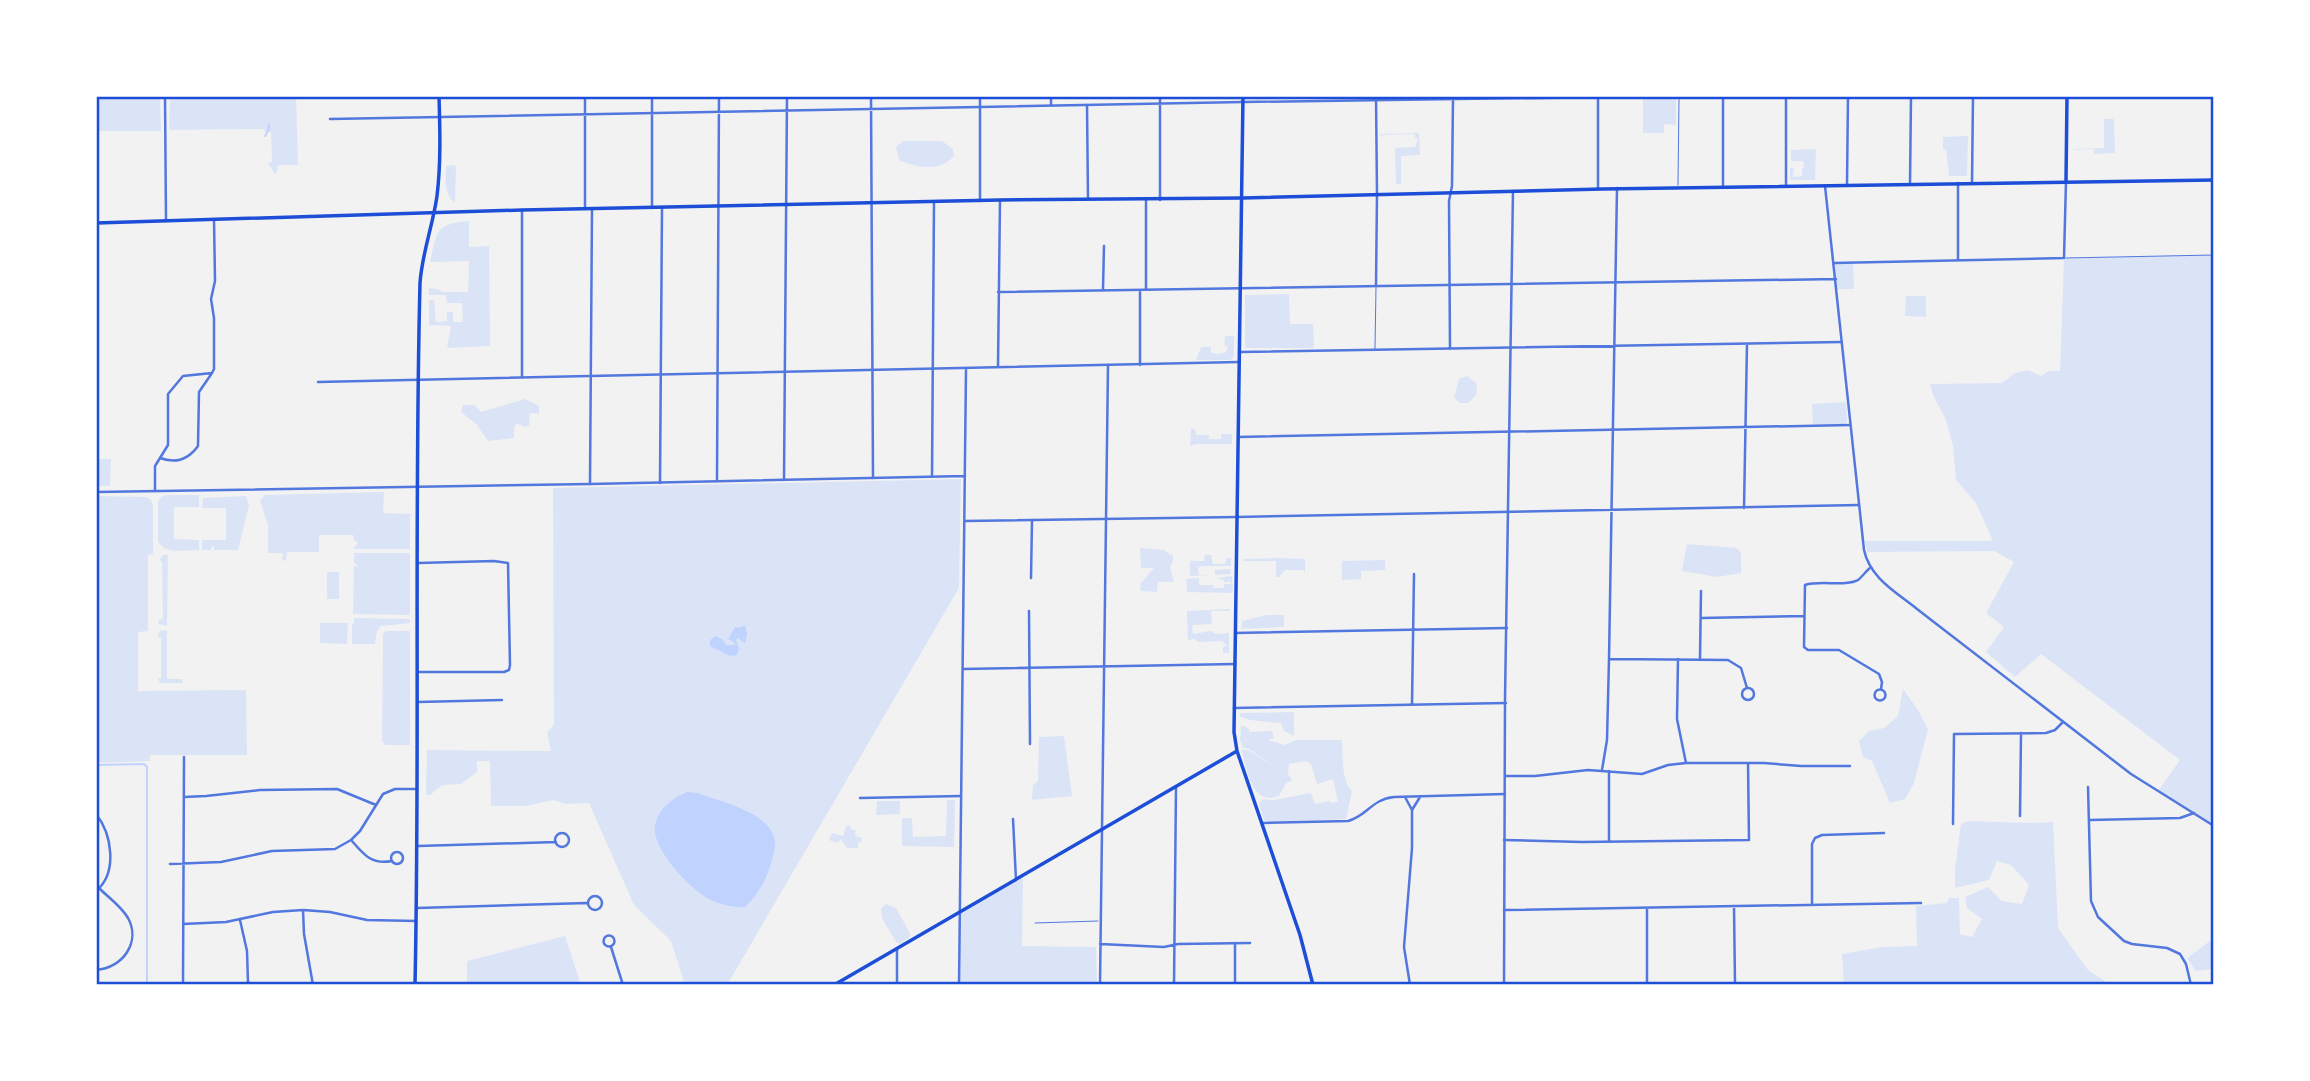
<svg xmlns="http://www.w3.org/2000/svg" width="2310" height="1081" viewBox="0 0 2310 1081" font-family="'Asap Condensed',sans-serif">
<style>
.green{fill:#dbe4f7}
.water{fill:#bfd3fe}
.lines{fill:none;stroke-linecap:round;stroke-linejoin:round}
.stream{stroke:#bfd3fe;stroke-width:2}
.service{stroke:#5277de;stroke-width:1}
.pedestrian{stroke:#5277de;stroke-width:2}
.minor{stroke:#5277de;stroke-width:2.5}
.tertiary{stroke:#5277de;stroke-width:2.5}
.secondary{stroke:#1d4ed8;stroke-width:3.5}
.primary{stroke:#1d4ed8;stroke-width:3.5}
.neatline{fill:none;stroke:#1d4ed8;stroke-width:2.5}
</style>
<rect width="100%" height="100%" fill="#f2f2f2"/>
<path class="green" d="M124,96h36l1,35h-65v-33h22z
M170,96h126l2,69h-20l-1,8h-3l-6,-10 4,-1 -1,-30h-6l-1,-3 -95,1z
M1643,99h33v26l-12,-1v9h-21z
M2104,119h10l1,34 -21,1 -1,-5 -19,1v-1l30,-1z
M1419,133l1,22 -19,1v28h-5l-1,-36 20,-1 3,-8 -3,-1v-4l-33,1v3l-2,-4z
M1968,136l-1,40h-18l-3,-26 -3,-1v-12z
M903,141h39l11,8 1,7c-14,16 -37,12 -55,4l-3,-13z
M1816,149l-1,31h-25v-12h4l-1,9 9,-1v-7l2,-1 -1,-7h-12v-11z
M454,165l2,2 -1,36c-12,-9 -9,-24 -9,-37z
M469,221v26l20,-1 1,100 -43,2 4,-22 -22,-1v-25h5l2,22 11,-1v-9h6v10h10l-1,-19h-15l-1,-8h-17v-7l9,1 4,3h26l1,-31 -39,1c7,-31 5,-38 39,-41z
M2214,255v571l-56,-35 22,-31 -139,-106 -26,23 -29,-25 18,-25 -18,-14 28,-51 -20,-11 -127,1 -2,-11h128l-17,-38 -20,-23 -3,-34 -7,-26 -13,-25 -3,-11 72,-1 13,-10 13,-3 13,6 8,-5h11l4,-113z
M1853,262l1,27h-17l-3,-26z
M1289,294l1,30h23l1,24h-69v-53z
M1906,296h20v21l-21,-1z
M1225,336h9v20l-3,4h-35l5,-13h10v6l8,1 7,-2 2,-5 -4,-2z
M1467,376l10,8 -1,11 -8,8h-8l-6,-6 5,-18z
M525,399l14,7v8l-9,-1 -1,13 -5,1 -7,-4 -3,4v11l-26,3 -11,-16 -16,-13 2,-7h12l6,7z
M1846,402l1,19 -2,3 -32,1 -1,-21z
M1191,429h4l1,6h13v4h12v-5h11v10h-36l-6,2z
M96,459h15l-1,27h-14z
M961,479l-2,109 -232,397h-42l-14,-44 -37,-36 -45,-102 -23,1 -13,-4 -27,6h-35l-1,-45h-13v11l-16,12 -19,1 -12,10h-4l1,-45 124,1 -4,-18 7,-9 -1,-236z
M384,492l-1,21 29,1 -2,3v32h-57l5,-6 -4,-3 -1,-5h-34v17h-32l-1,8 -4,1 1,-8h-15v-28l-8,-24 5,-6z
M167,495h32v12h-25v32l25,1v10c-14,0 -34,5 -41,-9v-39l3,-5z
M96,496l50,1 5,3 2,6v48l-5,1v76l-10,1v59l108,-1 1,65h-97v6l-54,2z
M246,496l3,9 -11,45h-24v-3h-3v3h-9v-10h24v-32h-24l1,-10z
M1687,544l50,4 4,5v20l-24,4 -35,-6z
M1140,548l24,2 9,6v5l-3,6 4,15h-16l-1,10 -16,-1 -1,-7 14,-16h-13z
M354,553h56v62l-57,-1 1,-48h3v-2l-3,-1z
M163,555h5l-1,71 -8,-2 -1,-4 5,-1 -1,-58h-3z
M1205,555h6l2,9h12l2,-6h4v8h-30l-3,2 1,7h16v-5l15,-1 1,5 -41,2v-15h14z
M1281,558l24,1v14l-2,-3h-18l-6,7h-3v-16h-33v-2z
M1385,560v10l-24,1v8l-19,1v-19z
M327,572h12v27h-12z
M1232,576l1,16 -2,1 -44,-1 -1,-13 13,-1v7h14l1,3h10v-4h7v-4l-1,2h-6v-2l-7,-2z
M1230,609v2h-19l1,13 -20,1 1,9 18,-3 5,3 13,-1v20h-6v-6l3,-1 -3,-5 -25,1 -3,-3 -7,1 -1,-29z
M1266,615h18v12l-43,2 1,-8z
M354,618l56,1v4l-29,3 -4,5 -2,13h-23v-20l2,-1z
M320,623h28l-1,21 -27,-1z
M167,630v49h15l1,4h-23l-2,-5h3v-40l-3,-1 1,-6z
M387,631h23v114h-25l-3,-4 1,-107z
M1903,689l15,21 10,19 -14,54 -9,16 -15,4 -18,-42 -9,-4 -4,-16 10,-10 15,-3 14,-12z
M1294,712v24l-10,-5 -3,-8 -31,-3 -10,-3v-4z
M1241,725l7,3 2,4 22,-1 2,7 -6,2 17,5 11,-5h46c1,14 -1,41 10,51l-6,28 -78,3 -4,-2 -5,-16 3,-5 11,1 38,-7 4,11 15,-3 1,2 7,-1 -5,-23 -16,5 -6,-20 -5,-3 -17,3 -1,12 -39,-27 -6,-1 -3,-8z
M1064,736l8,60 -40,4 1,-15 5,-4 1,-44z
M1241,750h7l43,27 1,4 -6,2 -7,13c-28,11 -32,-28 -38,-46z
M947,800h8l-1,47 -52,-1v-28h10l1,19 33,-1z
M877,801h23v13l-24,1z
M1969,821l61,2 23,-1 5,106 30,42 23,15h-267l-2,-31 41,-7 34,-1 -1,-40 31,-3 2,-5h10l1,36 12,3 10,-18 -15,-11 -2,-11 23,-10 14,14 20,3 7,-19 -18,-20 -14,-4 -8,19 -34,8v-18l6,-46z
M849,825l3,5h4l-1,6 7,2v3l-4,2v5h-11l-6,-9 -4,4 -8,-3 3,-7 11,3 3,-9z
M1023,875l-1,71 74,1 1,38h-138l1,-73z
M886,904l10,4 14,25v4l-10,7 -4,-2 -14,-24 -1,-10z
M565,936l16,49h-114v-24z
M2214,938v31l-18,2 -9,-13z"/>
<path class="water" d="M745,625l2,9 -2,9 -7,-5 -2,2 3,9 -2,6 -7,1 -20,-10v-6l6,-4 6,3 4,6h8l1,-2 -7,-4 7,-12 4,1z
M687,792l11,1c23,9 77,20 77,51 0,5 -2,11 -3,16 -5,19 -13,33 -27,47 -11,0 -21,-1 -32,-6 -20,-8 -62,-52 -58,-75 3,-18 18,-28 32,-34z"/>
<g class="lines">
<path class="stream" d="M265,136l3,-5 1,-7
M96,765l48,-1 3,3v218"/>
<path class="service" d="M1678,185l1,-86
M2066,258l148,-3
M1375,349l1,-62
M1035,923l63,-2"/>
<path class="pedestrian" d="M1132,96v2h19l-1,-2"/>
<path class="minor" d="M652,96v112
M871,96l2,382
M1786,96v90
M1243,102l437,-6
M1087,105l1,94
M330,119l650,-12
M1958,183v77
M1972,183l1,-87
M1847,184l1,-88
M1910,184l1,-88
M1723,187v-91
M1598,189v-93
M585,209v-113
M1834,263l230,-5 2,-77
M1450,349l-1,-148 3,-15 1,-88
M1240,352l602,-10
M522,377v-167
M1238,437l612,-12
M160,458l8,-13v-51l15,-18 29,-3 2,-4v-51l-3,-19 4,-18 -1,-62
M932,476l2,-274
M784,480l3,-384
M717,481l2,-385
M660,483l2,-275
M590,484l2,-275
M155,491v-25l5,-8c16,6 28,2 38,-12l1,-54 13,-19
M1744,508l3,-164
M1237,517l622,-12
M1870,568c-4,3 -8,9 -12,12 -12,7 -38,0 -53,5l-1,62 4,3h31l40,24 3,8 -1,7
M1031,578l1,-58
M1029,611l1,133
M1701,618l103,-2
M1235,633l272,-5
M1700,658l1,-67
M1609,659l119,1 13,8 6,20
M1678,659l-1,60 9,44
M963,669l272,-5
M417,672h87l5,-2 1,-5 -2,-102 -14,-2 -76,2
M1742 694a6 6 0 1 1 12 0a6 6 0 1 1-12 0Z
M1874.5 695a5.5 5.5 0 1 1 11 0a5.5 5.5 0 1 1-11 0Z
M418,702l84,-2
M1412,704l2,-130
M1234,708l272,-5
M1602,770l5,-30 2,-81 8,-471
M1609,771v70
M1505,776h30l53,-6 54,4 26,-9 18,-2h78l37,3h49
M2088,787l3,114 7,16 26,24 8,3 35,4 13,6 6,10 5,21
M184,797l22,-1 54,-6 77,-1 39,16
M1405,797l7,13 8,-13
M860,798l101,-2
M96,814c16,20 22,59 0,77
M2020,816l1,-83
M1013,819l3,61
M2090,820l90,-2 14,-5
M1263,823l85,-2c19,-5 24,-22 46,-24l111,-3
M1953,824l1,-90 92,-1 9,-3 8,-8
M555 840a7 7 0 1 1 14 0a7 7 0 1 1-14 0Z
M1504,840l78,2 167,-2 -1,-77
M352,841c12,14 20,24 40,20
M418,846l138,-4
M391 858a6 6 0 1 1 12 0a6 6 0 1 1-12 0Z
M170,864l51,-2 51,-11 63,-2 16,-9 9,-9 23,-37 12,-5h22
M588 903a7 7 0 1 1 14 0a7 7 0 1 1-14 0Z
M1812,903v-59l3,-6 7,-3 62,-2
M1734,906l1,79
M417,908l170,-5
M1647,908v77
M303,910l1,24 9,51
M1504,910l417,-7
M240,920l7,31 1,31
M183,924l43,-2 47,-10 30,-2 27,2 37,8 49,1
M603.5 941a5.5 5.5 0 1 1 11 0a5.5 5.5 0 1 1-11 0Z
M1100,944l64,3 14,-3 72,-1
M611,947l12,38
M96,970c27,-2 45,-28 32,-52 -7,-12 -19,-20 -28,-29
M183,985l1,-228
M243,985l5,-3 5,3
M897,985v-35
M1100,985l8,-620
M1174,985l2,-198
M1235,985v-42
M1410,985l-6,-38 8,-99v-38"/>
<path class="tertiary" d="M165,96l1,125
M1051,96v9
M1160,96v104
M980,107l263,-5
M1825,186l39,364c6,28 32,42 53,59l214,165 83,52
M980,201v-105
M1376,286l1,-92 -1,-98
M1103,289l1,-43
M1146,289v-89
M998,292l838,-13
M1140,365v-74
M998,367l2,-167
M318,382l921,-20
M96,492l494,-8 375,-8
M965,521l272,-4
M959,985l7,-616
M1504,985l1,-286 8,-508"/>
<path class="secondary" d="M1243,96l-9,636 3,19 63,184 13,50
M2066,181l1,-85
M415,985c5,-234 -1,-468 5,-702 2,-30 13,-58 17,-87 4,-33 3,-67 2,-100
M834,985l403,-234"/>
<path class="primary" d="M96,223l426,-13 478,-10 243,-2 359,-9 612,-9"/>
</g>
<rect width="2310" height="1081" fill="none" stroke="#ffffff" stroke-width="196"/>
<rect x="98" y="98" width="2114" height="885" class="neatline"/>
</svg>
